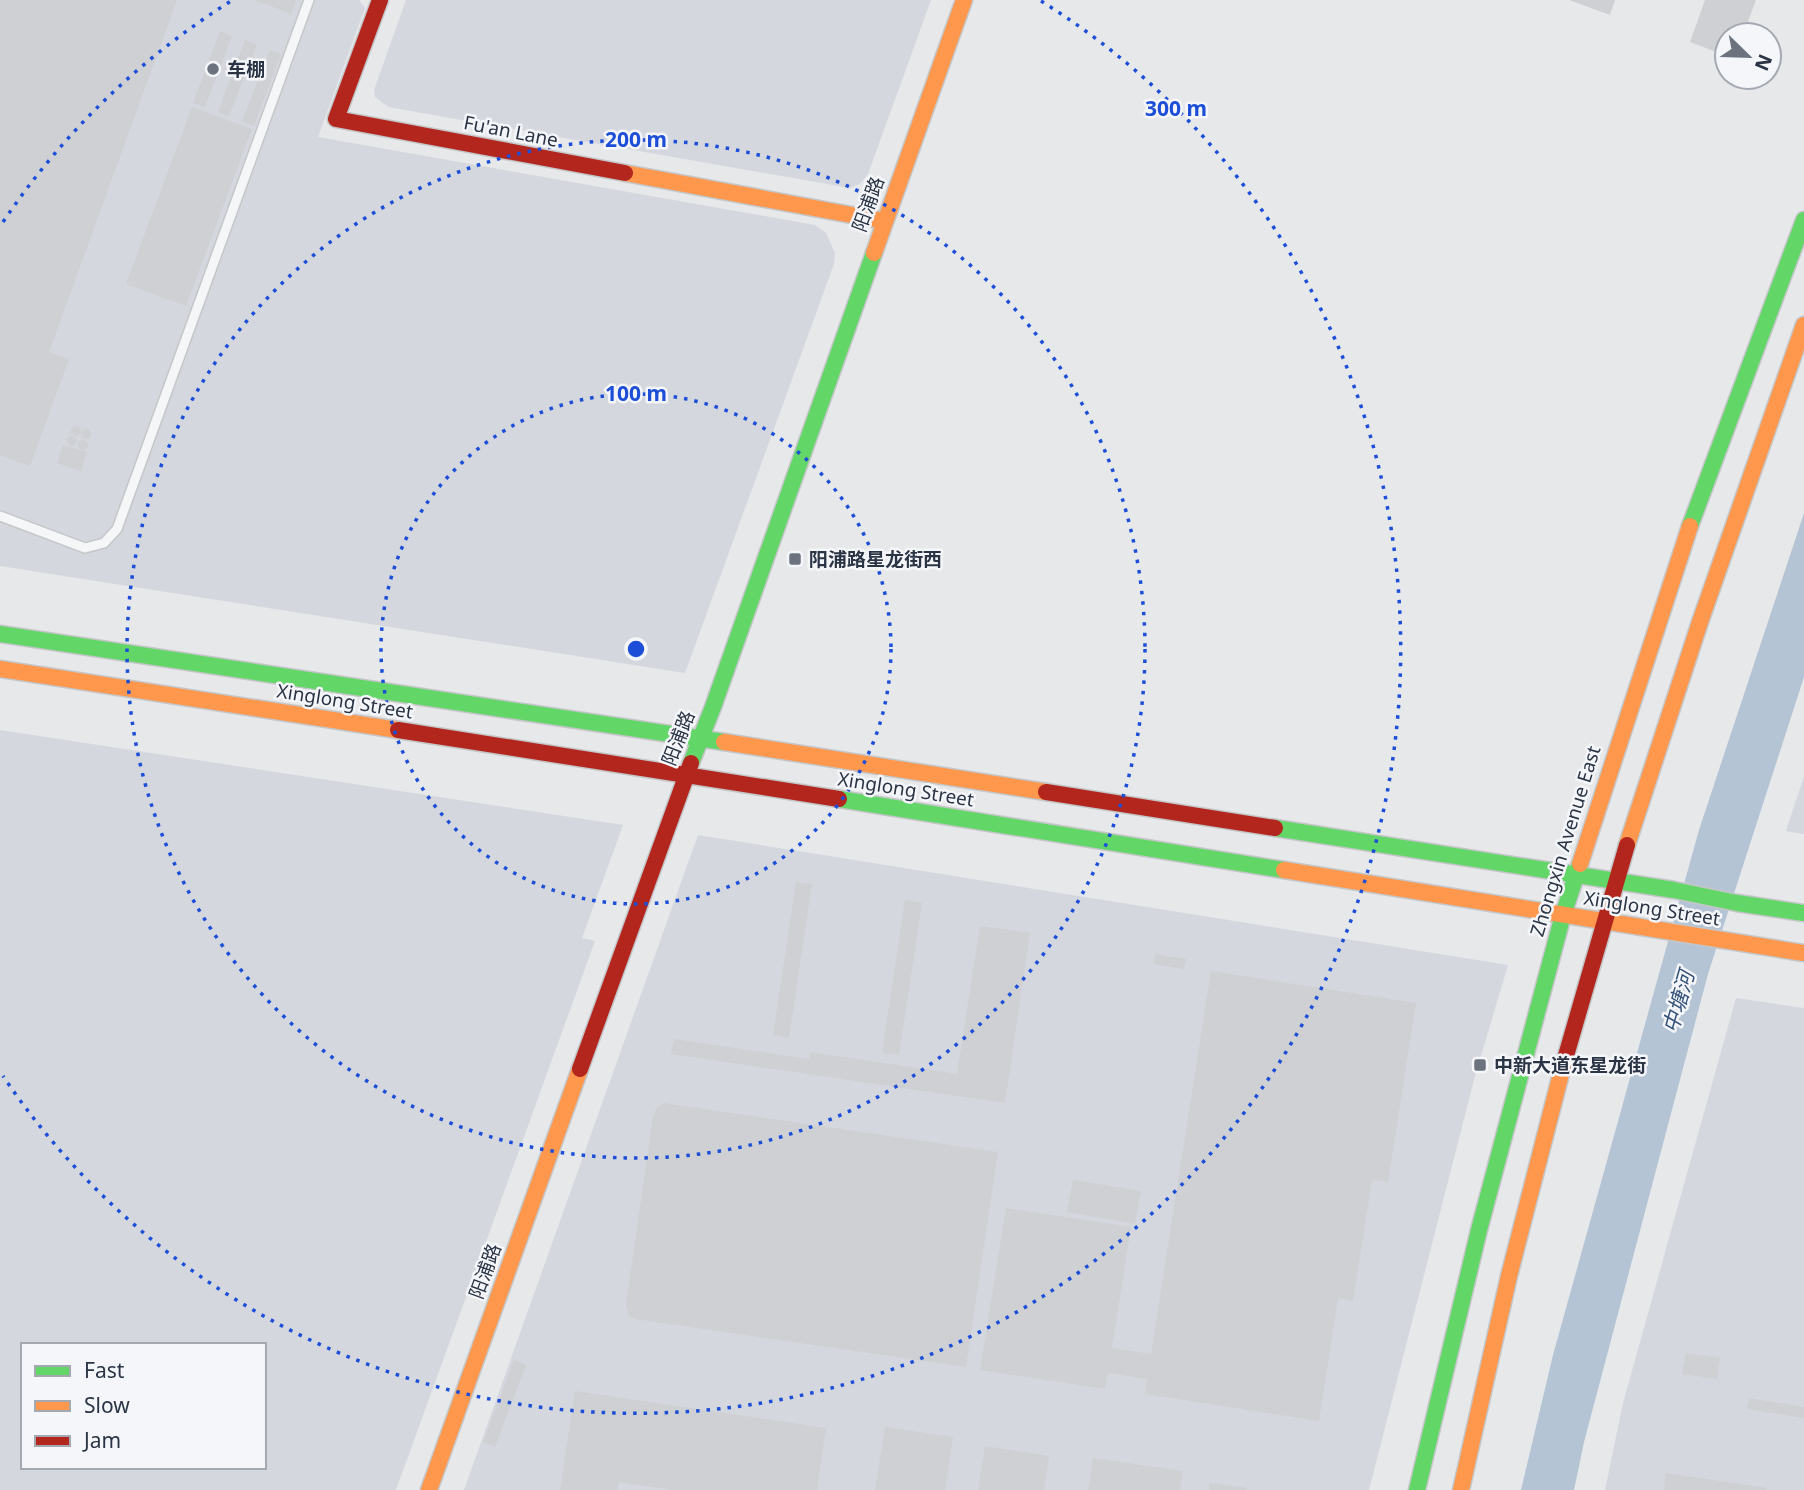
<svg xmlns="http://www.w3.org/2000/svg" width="1804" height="1490" viewBox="0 0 1804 1490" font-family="'Noto Sans','Noto Sans SC',sans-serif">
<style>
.built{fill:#d4d7dd;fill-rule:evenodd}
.water{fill:#b4c4d5}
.building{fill:#ced0d3}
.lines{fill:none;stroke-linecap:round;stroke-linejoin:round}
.lane-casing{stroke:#c4c6c8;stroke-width:12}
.fast-casing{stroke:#c4c6c8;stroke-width:19}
.slow-casing{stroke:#c4c6c8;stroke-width:19}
.jam-casing{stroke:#c4c6c8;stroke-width:19}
.lane{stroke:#f5f6f7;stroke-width:9}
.fast{stroke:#63d668;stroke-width:16}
.slow{stroke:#ff974d;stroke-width:16}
.jam{stroke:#b3261e;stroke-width:16}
.ring{fill:none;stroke:#1d4ed8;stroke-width:3.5;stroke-dasharray:3.5 7}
.poi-dot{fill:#6c737f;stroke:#f4f6f9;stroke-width:2.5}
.labels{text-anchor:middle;stroke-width:5;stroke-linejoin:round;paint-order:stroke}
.poi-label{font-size:19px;font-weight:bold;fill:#2b3445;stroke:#f4f6f9;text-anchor:start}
.street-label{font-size:19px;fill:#2b3445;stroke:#f4f6f9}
.water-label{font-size:21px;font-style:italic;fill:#34527a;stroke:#f4f6f9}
.centre{fill:#1d4ed8;stroke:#f4f6f9;stroke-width:3.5}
.ring-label{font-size:21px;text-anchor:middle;font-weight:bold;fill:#1d4ed8;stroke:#f4f6f9;stroke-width:5;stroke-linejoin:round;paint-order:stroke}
</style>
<rect width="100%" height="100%" fill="#e6e8ea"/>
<path class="built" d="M0,0h359l6,8 -47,129 497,88 11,8 9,20 -1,11 -149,409 -685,-107z
M406,0h525l-63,174 -7,9 -11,5 -462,-81 -13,-10 -1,-7z
M0,730l623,95 -41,113 13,3 -199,549h-396zM23,1345h241v122h-241z
M1804,776v58l-18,-3z
M698,835l810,130 -33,111 -106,414h-905z
M1736,998l68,10v482h-199l18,-87z"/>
<path class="water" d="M1804,513v164l-96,297 -124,468 -10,48h-53l32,-135 146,-525z"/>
<path class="building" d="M0,0h177l-128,352 20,7 -39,107 -30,-11z
M255,0h41l-5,14z
M1569,0h46l-5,15z
M1705,0h51l-13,35h-16v21l-37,-14z
M220,31l12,5 -27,71 -12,-4z
M245,40l12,5 -28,71 -11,-4z
M270,50l11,4 -27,72 -12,-5z
M192,107l60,22 -66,177 -60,-22z
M71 431a5 5 0 1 1 10 0a5 5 0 1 1-10 0Z
M81 434a5 5 0 1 1 10 0a5 5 0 1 1-10 0Z
M67 441a5 5 0 1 1 10 0a5 5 0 1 1-10 0Z
M78 445a5 5 0 1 1 10 0a5 5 0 1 1-10 0Z
M63,445l24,7 -6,19 -24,-8z
M796,882l16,2 -23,154 -16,-3z
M905,900l17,3 -23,152 -17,-2z
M980,926l50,7 -25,170 -334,-49 3,-15 135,20 1,-7 147,22z
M1155,954l31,5 -2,10 -30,-5z
M1211,971l205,32 -28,179 -16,-2 -19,121 -15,-3 -19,123 -174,-27 2,-15 -39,-6 -3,16 -125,-19 26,-162 125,19 -19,121 39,6z
M664,1103l334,49 -32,215 -331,-48 -6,-3 -3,-12 27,-187 3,-8z
M1073,1180l68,11 -6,33 -68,-12z
M1686,1353l34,5 -3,21 -35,-5z
M514,1360l12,5 -31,82 -12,-5z
M575,1391l251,37 -9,62h-144l-54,-8 -2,8h-57z
M1749,1398l55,9v11l-57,-9z
M885,1427l68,10 -8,53h-70z
M985,1446l64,10 -5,34h-66z
M1093,1458l90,13 -3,19h-92z
M1666,1473l101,15 -1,2h-102z
M1210,1483l37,5v2h-38z"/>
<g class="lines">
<g class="lane-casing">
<path id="lane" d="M0,516l85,32 19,-5 13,-14 192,-529"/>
</g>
<g class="fast-casing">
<path id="fast" d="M1690,526l114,-306
M0,634l724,108
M691,763l22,-56 161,-454
M839,799l445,71
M1275,828l399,62 63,13 67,10
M1417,1490l62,-260 84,-315 17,-51"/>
</g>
<g class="slow-casing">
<path id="slow" d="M625,173l259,48
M874,253l90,-253
M0,669l398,61
M724,742l322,50
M1627,845l73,-223 104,-297
M1580,864l110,-338
M1284,870l520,83
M429,1490l151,-421
M1461,1490l48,-214 54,-210"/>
</g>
<g class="jam-casing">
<path id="jam" d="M380,0l-44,119 289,54
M398,730l441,69
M1046,792l229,36
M1563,1066l64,-221
M580,1069l111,-306"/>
</g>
<use href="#lane" class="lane"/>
<use href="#fast" class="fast"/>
<use href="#slow" class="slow"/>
<use href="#jam" class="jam"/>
</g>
<g class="ring">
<circle cx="636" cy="649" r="255"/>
<circle cx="636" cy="649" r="509"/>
<path d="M3 222A764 764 0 0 1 231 1M1041 1A764 764 0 1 1 3 1076"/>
</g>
<g class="poi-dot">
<circle cx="213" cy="69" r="7"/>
<rect x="788" y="552" width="14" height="14" rx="3.5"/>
<rect x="1473" y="1058" width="14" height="14" rx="3.5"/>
</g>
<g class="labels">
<g class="poi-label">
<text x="227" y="76">车棚</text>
<text x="809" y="566">阳浦路星龙街西</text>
<text x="1494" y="1072">中新大道东星龙街</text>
</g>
<g class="street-label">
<text transform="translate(511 131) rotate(11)" y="7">Fu'an Lane</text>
<text transform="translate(868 204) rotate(-70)" y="7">阳浦路</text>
<text transform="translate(345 701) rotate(9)" y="7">Xinglong Street</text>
<text transform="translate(678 738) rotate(-69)" y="7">阳浦路</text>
<text transform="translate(906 789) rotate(9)" y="7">Xinglong Street</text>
<text transform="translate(1565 841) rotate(-73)" y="7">Zhongxin Avenue East</text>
<text transform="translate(1652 908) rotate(9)" y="7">Xinglong Street</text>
<text transform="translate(485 1271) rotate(-70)" y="7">阳浦路</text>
</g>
<g class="water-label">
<text transform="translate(1679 1002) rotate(-74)" y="7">中塘河</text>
</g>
</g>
<circle cx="636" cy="649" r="10" class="centre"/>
<g class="ring-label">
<text x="1176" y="116">300 m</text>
<text x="636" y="147">200 m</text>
<text x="636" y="401">100 m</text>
</g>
<rect x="21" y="1343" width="245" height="126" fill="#f4f6f9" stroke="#a4a8b1" stroke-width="2"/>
<rect x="35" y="1366" width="35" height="10" fill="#63d668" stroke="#a4a8b1" stroke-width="2"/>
<text x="84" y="1378" font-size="21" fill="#2b3445">Fast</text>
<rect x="35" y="1401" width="35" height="10" fill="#ff974d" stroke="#a4a8b1" stroke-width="2"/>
<text x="84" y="1413" font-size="21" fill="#2b3445">Slow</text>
<rect x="35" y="1436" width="35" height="10" fill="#b3261e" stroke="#a4a8b1" stroke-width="2"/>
<text x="84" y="1448" font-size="21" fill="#2b3445">Jam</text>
<g transform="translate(1748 56) rotate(113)"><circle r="33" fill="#f4f6f9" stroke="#a4a8b1" stroke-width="2"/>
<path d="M0-5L12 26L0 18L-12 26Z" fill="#6c737f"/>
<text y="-10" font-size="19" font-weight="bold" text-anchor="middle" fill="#2b3445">N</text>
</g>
</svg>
